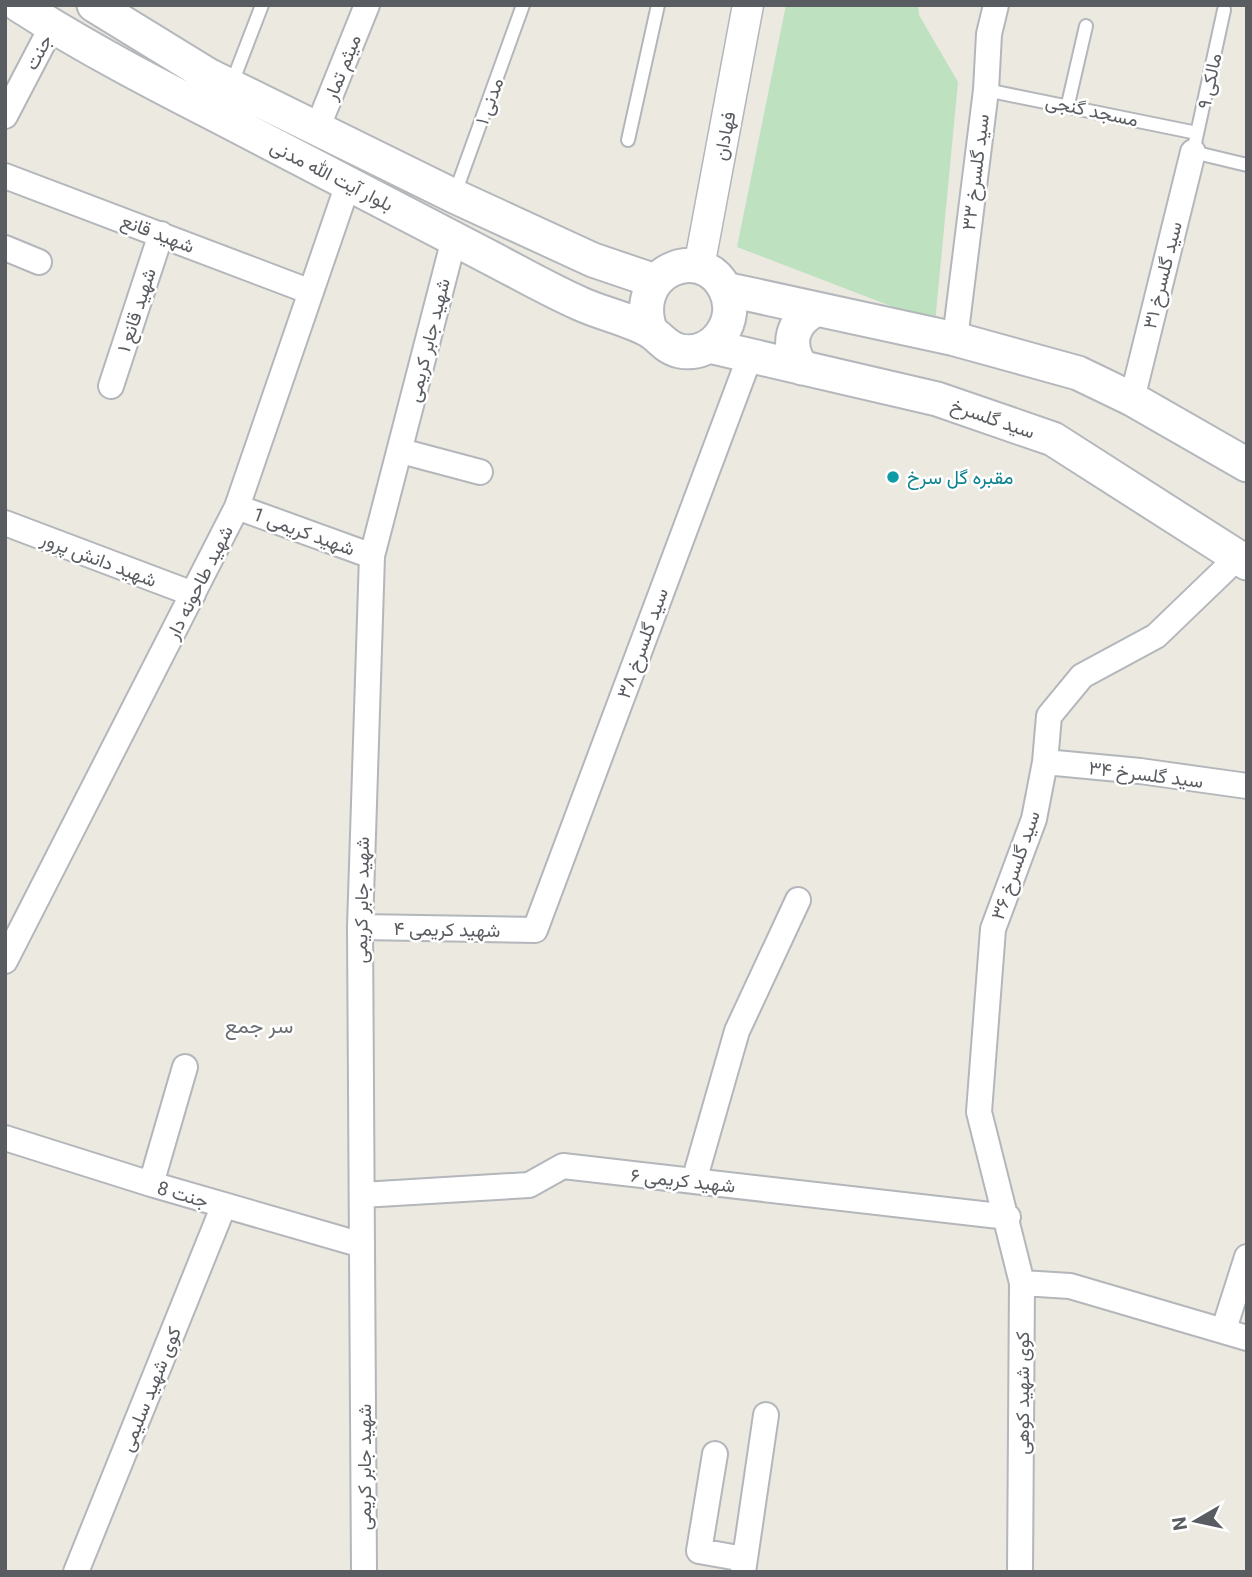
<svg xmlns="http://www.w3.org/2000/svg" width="1252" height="1577" viewBox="0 0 1252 1577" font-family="Roboto,Vazirmatn,sans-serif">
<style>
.green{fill:#bee1bf}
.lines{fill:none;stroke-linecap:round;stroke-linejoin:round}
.service-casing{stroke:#b3b6ba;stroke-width:16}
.minor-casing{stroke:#b3b6ba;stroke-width:28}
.tertiary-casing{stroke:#b3b6ba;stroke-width:33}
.secondary-casing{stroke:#b4b7bc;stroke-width:37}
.service{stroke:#fff;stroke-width:12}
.minor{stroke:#fff;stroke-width:24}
.tertiary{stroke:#fff;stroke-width:30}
.secondary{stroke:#fff;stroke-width:33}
.culture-dot{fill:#0f9aa8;stroke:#fff;stroke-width:2.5}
.labels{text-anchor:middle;stroke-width:5;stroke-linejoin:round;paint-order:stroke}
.street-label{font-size:19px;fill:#595c60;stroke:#fff}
.culture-label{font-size:19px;fill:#0d838f;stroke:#fff;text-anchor:start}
.neighbourhood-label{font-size:21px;fill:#6a6e72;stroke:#fff}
</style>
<rect width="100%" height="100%" fill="#ebe9e0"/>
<path class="green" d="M786,5h132l1,10 39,67 -23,241 -198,-76z"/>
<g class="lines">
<g class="service-casing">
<path id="service" d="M1224,10l-31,142 54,13
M232,83l30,-78
M986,90l211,43
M1068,104l18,-78
M628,140l30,-135
M454,196l69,-191"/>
</g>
<g class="minor-casing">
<path id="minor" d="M5,116l47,-90
M317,129l50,-124
M5,176l306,116
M5,248l34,14
M955,339l31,-249 3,-56 7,-29
M111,386l50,-152
M1132,399l61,-247
M401,451l79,21
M237,507l135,49
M5,523l188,71
M1045,762l95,9 107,15
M360,927l175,3 215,-574
M5,961l232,-454 111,-323
M5,1138l146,46 211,61
M694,1181l43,-150 61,-131
M151,1184l34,-117
M362,1195l167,-10 34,-19 445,51
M1022,1283l48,3 177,52
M1224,1329l23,-72
M715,1454l-16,97 45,8
M76,1572l148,-367
M364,1572l-4,-645 12,-371 82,-317
M743,1572l23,-157
M1020,1572l2,-289 -43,-171 14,-183 41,-110 11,-57 4,-46 33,-40 74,-40 81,-78"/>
</g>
<g class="tertiary-casing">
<path id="tertiary" d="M699,267l49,-262"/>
</g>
<g class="secondary-casing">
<path id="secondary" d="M19,5c67,43 138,80 209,116 86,45 172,90 259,135 31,16 62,34 94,48 22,10 48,15 69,27 11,7 16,17 30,20 34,7 61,-31 45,-62 -24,-48 -97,-17 -74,43
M94,5l114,70 246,121 139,64 62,21
M725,289l230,50 123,34 54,26 115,66
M709,346l228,53 116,40 194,124
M802,368c-17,-24 -10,-47 15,-59"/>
</g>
<use href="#service" class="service"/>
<use href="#minor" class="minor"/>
<use href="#tertiary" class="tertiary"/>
<use href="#secondary" class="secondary"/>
</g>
<circle class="culture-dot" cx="893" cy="477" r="7"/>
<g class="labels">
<g class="street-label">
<text transform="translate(38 52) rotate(-62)" y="7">جنت</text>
<text transform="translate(342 67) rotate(-68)" y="7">میثم تمار</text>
<text transform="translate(1209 81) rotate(-78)" y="7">مالکی ۹</text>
<text transform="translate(489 101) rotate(-70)" y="7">مدنی ۱</text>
<text transform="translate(1092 110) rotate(12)" y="7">مسجد گنجی</text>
<text transform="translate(724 136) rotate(-79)" y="7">فهادان</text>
<text transform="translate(975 172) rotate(-83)" y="7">سید گلسرخ ۳۳</text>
<text transform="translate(332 175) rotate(27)" y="7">بلوار آیت الله مدنی</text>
<text transform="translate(158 233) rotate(21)" y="7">شهید قانع</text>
<text transform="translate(1162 275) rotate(-76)" y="7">سید گلسرخ ۳۱</text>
<text transform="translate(136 310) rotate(-72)" y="7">شهید قانع ۱</text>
<text transform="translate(428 340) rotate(-76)" y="7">شهید جابر کریمی</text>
<text transform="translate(993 418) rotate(19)" y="7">سید گلسرخ</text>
<text transform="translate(304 531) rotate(20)" y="7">شهید کریمی 1</text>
<text transform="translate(99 559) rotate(21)" y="7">شهید دانش پرور</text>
<text transform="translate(199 582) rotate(-63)" y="7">شهيد طاحونه دار</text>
<text transform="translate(642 643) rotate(-70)" y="7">سید گلسرخ ۳۸</text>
<text transform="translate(1146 774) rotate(7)" y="7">سید گلسرخ ۳۴</text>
<text transform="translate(1015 865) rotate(-71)" y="7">سید گلسرخ ۳۶</text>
<text transform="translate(361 900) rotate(-89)" y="7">شهید جابر کریمی</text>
<text transform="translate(447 929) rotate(1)" y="7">شهید کریمی ۴</text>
<text transform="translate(683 1180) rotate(6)" y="7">شهید کریمی ۶</text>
<text transform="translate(183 1194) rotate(16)" y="7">جنت 8</text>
<text transform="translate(150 1389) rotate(-68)" y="7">کوی شهید سلیمی</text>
<text transform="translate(1022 1393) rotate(-90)" y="7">کوی شهید کوهی</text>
<text transform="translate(364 1467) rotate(-90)" y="7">شهید جابر کریمی</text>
</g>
<g class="culture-label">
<text x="907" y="484">مقبره گل سرخ</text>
</g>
<g class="neighbourhood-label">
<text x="259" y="1033">سر جمع</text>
</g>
</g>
<rect width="1252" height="1577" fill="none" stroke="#595c60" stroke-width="14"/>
<g transform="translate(1196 1521) rotate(261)" stroke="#ffffff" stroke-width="5" paint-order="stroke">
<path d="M0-5L12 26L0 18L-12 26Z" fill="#595c60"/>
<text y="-10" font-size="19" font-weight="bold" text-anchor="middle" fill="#595c60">N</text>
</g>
</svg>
